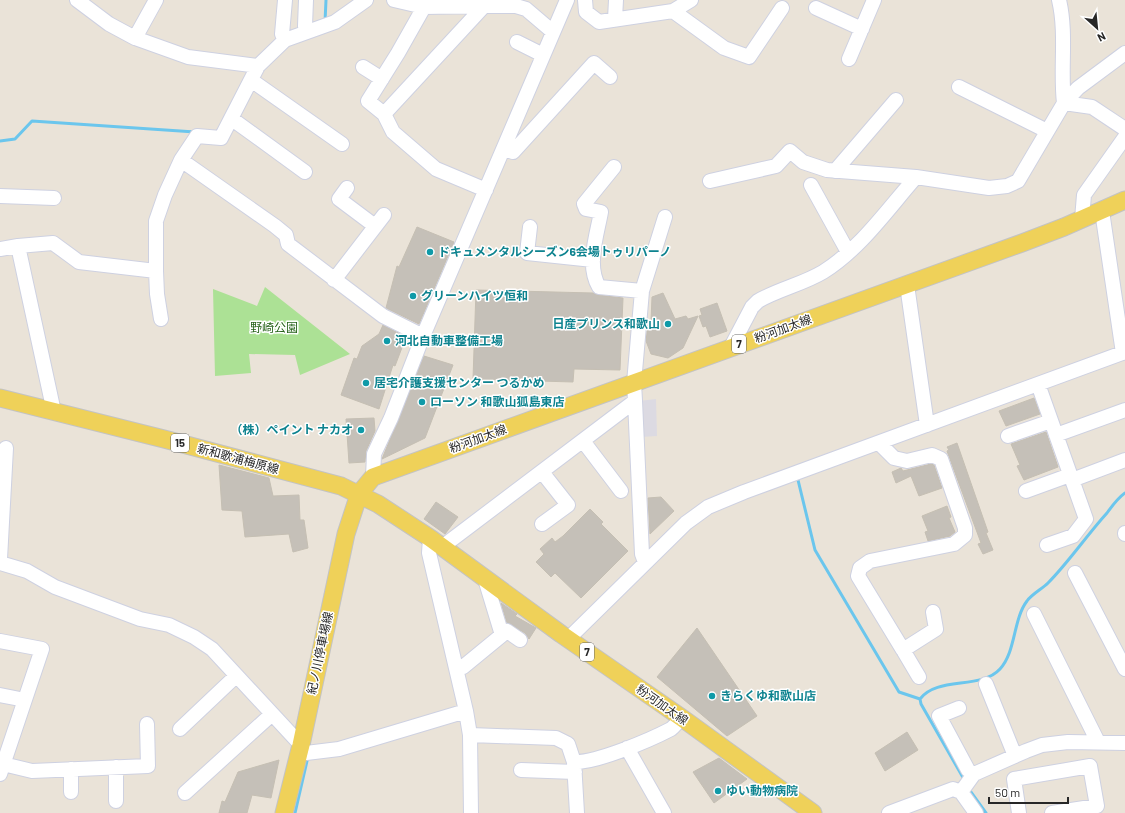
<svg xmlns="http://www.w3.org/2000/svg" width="1125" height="813" viewBox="0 0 1125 813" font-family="Barlow,'Noto Sans JP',sans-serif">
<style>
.industrial{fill:#dcdae2}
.green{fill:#ace195}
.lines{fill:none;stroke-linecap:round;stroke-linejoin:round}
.stream{stroke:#6bc6ed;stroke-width:3}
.building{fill:#c5c0b8;stroke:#c5bfb3}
.minor-casing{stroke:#ced1e1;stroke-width:16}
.major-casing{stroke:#c3c3c3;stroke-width:19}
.minor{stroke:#fff;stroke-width:14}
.major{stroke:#efd159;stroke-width:17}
.culture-dot{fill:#0f9aa8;stroke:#fff;stroke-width:1.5}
.labels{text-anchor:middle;stroke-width:3;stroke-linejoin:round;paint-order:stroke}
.shield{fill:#fff;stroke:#686868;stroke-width:1}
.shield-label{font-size:11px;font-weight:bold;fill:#272727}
.culture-label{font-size:12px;font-weight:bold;fill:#0d838f;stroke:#fff;text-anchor:start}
.park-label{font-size:12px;fill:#266219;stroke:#fff}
.street-label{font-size:12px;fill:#272727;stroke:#fff}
</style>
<rect width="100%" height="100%" fill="#eae3d8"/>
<path class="industrial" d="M656,399l1,37 -16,1 -2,-36z"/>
<path class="green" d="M265,287l85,67 -50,21 -5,-20 -46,-1 2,19 -36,3 -2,-87 44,17z"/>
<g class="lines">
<path class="stream" d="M325,22l1,-22
M0,141l15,-2 17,-18 163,11
M798,480l17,70 84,142 21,7
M965,781l-44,-77 -1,-5c17,-23 61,-9 80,-30 16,-17 13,-50 27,-68 5,-7 15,-12 21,-18 20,-20 39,-48 59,-70 5,-7 11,-15 18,-20
M968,788l18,25
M295,813l12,-52"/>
</g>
<path class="building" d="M417,227l37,15 -35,82 -33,-16 11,-42 2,1z
M476,290l117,3 5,2 25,3 -3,72 -46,-1 -1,13 -100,-3z
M663,293l12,26 11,-3 2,3 10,-3 -15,32 -15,10 -17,-4 -5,-13 2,-18 3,-2 1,-24z
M717,303l10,28 -17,6 -4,-11 -3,1 -4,-11 3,-1 -2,-6z
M383,325l23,12 -11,29 -2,-1 -14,44 -38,-14 13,-37 3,1 5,-13 17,-12z
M424,356l29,9 -28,73 -43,21z
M1034,398l6,16 -34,12 -7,-15z
M374,418l1,13 -9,20 -1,11 -16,1 -3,-44z
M1046,432l12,35 -34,13 -7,-14 3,-1 -9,-21z
M957,443l31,89 -2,1 7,17 -10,4 -5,-10 3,-1 -34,-92 2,-1 -2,-3z
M931,464l3,1 8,23 -23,8 -8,-20 -15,7 -4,-11 9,-4 2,3z
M219,465l50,13 4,18 26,-1 1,25h4l4,28 -15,4 -4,-18 -44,3 -3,-26 -20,-1z
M661,497l13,14 -24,23 -2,-36z
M436,502l22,15 -13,17 -21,-15z
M947,506l4,11 -2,1 6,14 -5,4 -22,5 -3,-9 3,-1 -6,-15z
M590,509l13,13 -2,2 27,27 -47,47 -26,-25 -4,4 -15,-15 8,-8 -4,-5 12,-11 3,4 8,-6z
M501,603l16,11 -2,2 21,12 -7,11 -4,-6 -18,-10z
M697,628l60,88 -30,20 -70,-59z
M907,732l11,18 -33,21 -10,-18z
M719,758l28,21 -33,24 -21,-31z
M279,760l-8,38 -19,-3 -5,18h-28l3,-12 3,1 13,-30z"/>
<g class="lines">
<g class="minor-casing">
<path id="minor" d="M77,0l32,24 26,14
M156,0l-21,38 53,19 70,9
M285,0l-3,34 3,6
M306,0l-1,26 1,5
M394,0l30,7 60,-1
M585,0l1,12 13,10 74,-11 51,37 25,9 33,-49
M1059,0c8,34 1,69 5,103l28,4 33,22
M816,8l46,21
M673,11l18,-11
M615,19l1,-19
M517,42l26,13
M849,59l25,-59
M363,67l19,12
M251,80l91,64
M959,87l88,44
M384,114l-16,-13 30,-48 26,-46
M232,119l73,53
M504,149l9,3 81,-89 16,14
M181,160l16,-24 24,2 37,-72 27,-26 50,-18 31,-22
M614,167l-30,37 2,5 15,3c-4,23 -15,53 -2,75l43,4
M835,171l61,-71
M710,181l66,-15 14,-15 13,11 24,8 89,7
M811,185l37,67
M347,188l-8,11 36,27
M486,190l-50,-21 -43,-37 -9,-18 100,-108h32l10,3 27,23
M0,196l54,2
M1102,211l21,142
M1082,219l2,-24 41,-58
M530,227l-3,26 66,7
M18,246l35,-3 26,19 77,9 1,23 4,25
M0,249l18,-3 36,166
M156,271v-50l9,-26 16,-35 94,66 11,9 2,9 95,72 40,20
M334,280l50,-65
M907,285l20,140
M731,347l21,-40 6,-6c21,-12 45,-17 65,-29 37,-23 64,-62 93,-95l73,11 18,-2 11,-5 46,-78 14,-15 47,-35
M1038,384l48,135 -13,17 -26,9
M635,401l7,153 3,8
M1056,435l69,-25
M1008,436l43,-15
M583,441l38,50
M879,443l15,15 13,3 25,-6 9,4 24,69v7l-11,9 -84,17 -10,7 -2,8 45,74 33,-21 -3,-17
M373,477l1,-23 17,-36 32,-82 144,-336
M1072,480l53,-20
M1026,491l44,-16
M542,524l26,-19 -26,-33
M1125,533v1
M430,538l-1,15 37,158 4,24 1,78
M442,547l193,-146 -1,-18 8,-92 23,-74
M0,559l6,-111
M0,563l27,8 28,16 85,32 29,6 25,12 18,12 89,96
M1075,573l50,96
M1034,614l64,128
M502,635l5,-4 13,9
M568,639l118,-116 22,-16 36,-15 381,-140
M0,641l42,8 -42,125
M903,650l16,27
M457,668l6,-1 39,-32 -17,-56
M986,684l29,72
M0,695l25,5
M959,708l-20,8 29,54 6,4
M180,729l56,-53
M470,735l86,3 12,6 6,18c22,1 76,-22 97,-33 4,-3 7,-8 11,-11
M627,748l37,65
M298,754l41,-5 127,-38
M574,762l3,51
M3,764l29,7 116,-5 -1,-42
M116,767v34
M71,769v23
M521,770l54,2
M961,792l13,-18 52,-23 16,-6 26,-3 57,1
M185,793l87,-79
M889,813l64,-24 8,3 15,21
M1019,813l-5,-34 76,-13 7,40 -45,7"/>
</g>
<g class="major-casing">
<path id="major" d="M0,398l164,41 177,47 37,18 52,34 131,96 121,84 131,95
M284,813l17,-68 45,-211 13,-40 14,-17 649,-234 42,-16 61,-27"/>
</g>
<use href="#minor" class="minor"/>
<use href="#major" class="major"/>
</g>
<g class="culture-dot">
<circle cx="430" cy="252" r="4"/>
<circle cx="413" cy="296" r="4"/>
<circle cx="668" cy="324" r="4"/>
<circle cx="387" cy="341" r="4"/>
<circle cx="366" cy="383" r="4"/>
<circle cx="422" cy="402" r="4"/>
<circle cx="361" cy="430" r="4"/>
<circle cx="712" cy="696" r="4"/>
<circle cx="718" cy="791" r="4"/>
</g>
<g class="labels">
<g class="shield">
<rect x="732" y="335" width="14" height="18" rx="3"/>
<rect x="171" y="434" width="18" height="18" rx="3"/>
<rect x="580" y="643" width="14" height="18" rx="3"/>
</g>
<g class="shield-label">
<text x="739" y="348">7</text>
<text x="180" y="447">15</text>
<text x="587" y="656">7</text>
</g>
<g class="culture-label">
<text x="438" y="256">ドキュメンタルシーズン6会場トゥリパーノ</text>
<text x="421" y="300">グリーンハイツ恒和</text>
<text x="660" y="328" text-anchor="end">日産プリンス和歌山</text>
<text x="395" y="345">河北自動車整備工場</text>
<text x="374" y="387">居宅介護支援センター つるかめ</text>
<text x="430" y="406">ローソン 和歌山狐島東店</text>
<text x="353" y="434" text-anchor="end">（株）ペイント ナカオ</text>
<text x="720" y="700">きらくゆ和歌山店</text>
<text x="726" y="795">ゆい動物病院</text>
</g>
<g class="park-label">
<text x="274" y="332">野崎公園</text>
</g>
<g class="street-label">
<text transform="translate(783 329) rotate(-20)" y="4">粉河加太線</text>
<text transform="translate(478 439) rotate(-20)" y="4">粉河加太線</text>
<text transform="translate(238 459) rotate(15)" y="4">新和歌浦梅原線</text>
<text transform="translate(320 653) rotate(-78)" y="4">紀ノ川停車場線</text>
<text transform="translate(662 705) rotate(35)" y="4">粉河加太線</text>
</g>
</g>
<g transform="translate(1097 28) rotate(153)" stroke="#ffffff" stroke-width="3" paint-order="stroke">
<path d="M0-3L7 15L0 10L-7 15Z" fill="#272727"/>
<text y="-6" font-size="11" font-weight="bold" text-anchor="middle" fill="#272727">N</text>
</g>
<path d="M989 797v6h79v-6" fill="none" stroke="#272727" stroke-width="2"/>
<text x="995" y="797" font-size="12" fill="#272727" stroke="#ffffff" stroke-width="3" paint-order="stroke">50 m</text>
</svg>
